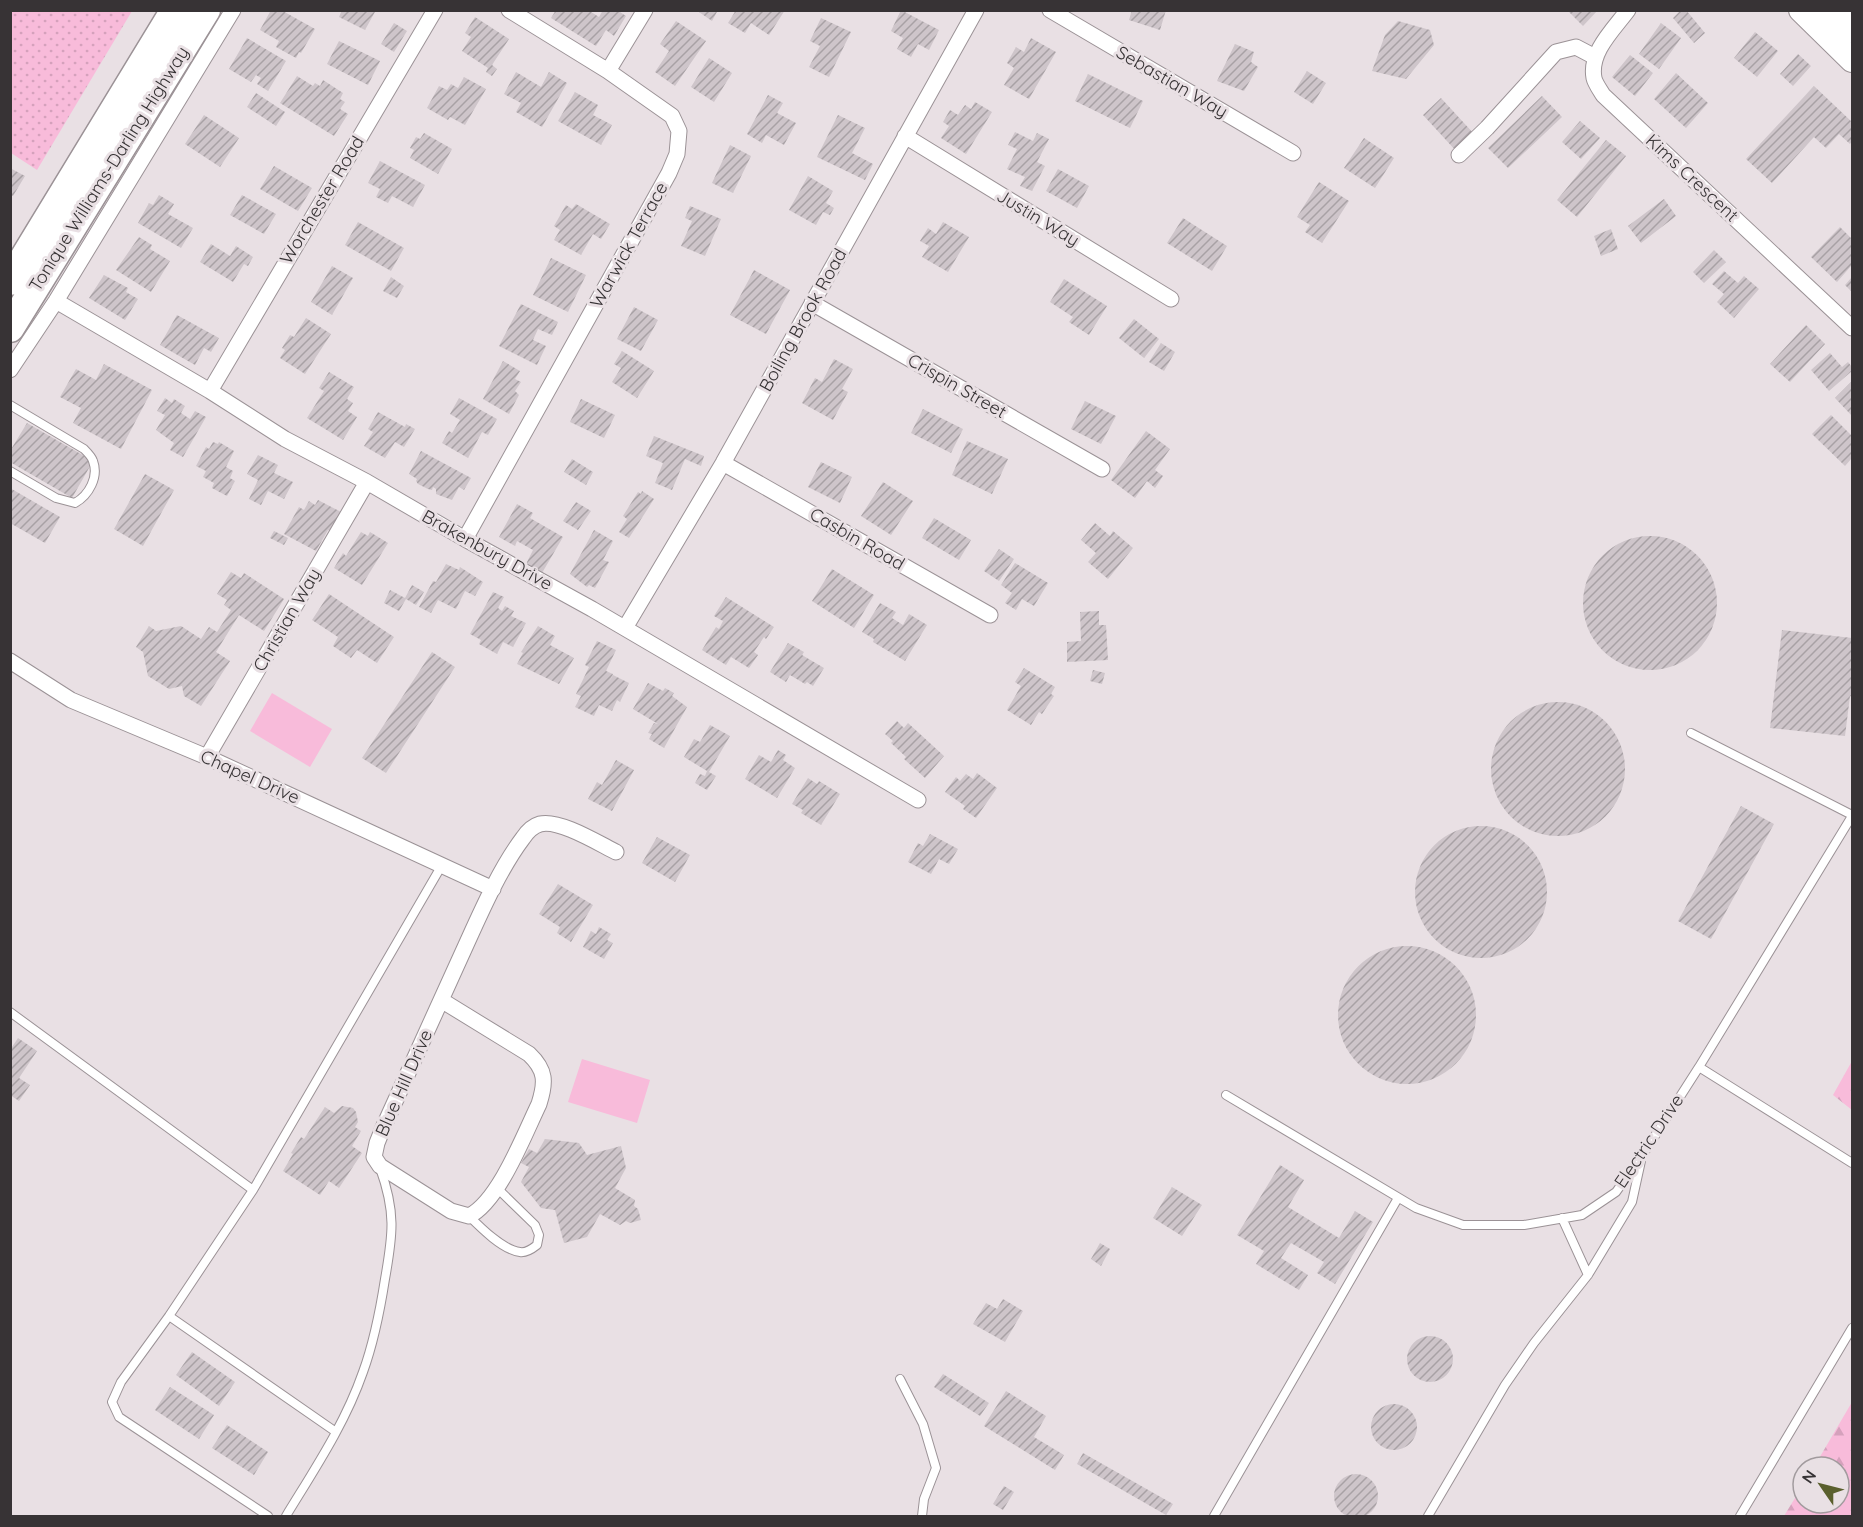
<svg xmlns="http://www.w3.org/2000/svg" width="1863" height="1527" viewBox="0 0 1863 1527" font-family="Quicksand,sans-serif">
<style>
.grass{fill:#f8bbda}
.forest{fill:url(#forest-firs)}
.park{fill:url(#park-dots)}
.building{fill:url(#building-hatch)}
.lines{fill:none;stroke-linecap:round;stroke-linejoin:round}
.lane-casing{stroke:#9b9296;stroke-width:10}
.street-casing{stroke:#9b9296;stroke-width:17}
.primary-casing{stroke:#9b9296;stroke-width:26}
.highway-casing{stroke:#9b9296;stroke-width:31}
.lane{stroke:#fff;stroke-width:8}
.street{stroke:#fff;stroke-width:15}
.primary{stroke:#fff;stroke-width:24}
.highway{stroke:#fff;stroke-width:28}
.labels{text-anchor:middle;stroke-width:6;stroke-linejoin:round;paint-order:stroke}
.street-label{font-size:18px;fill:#373335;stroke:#e9e0e4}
</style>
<defs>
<pattern id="forest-firs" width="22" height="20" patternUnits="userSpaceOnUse" patternTransform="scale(1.5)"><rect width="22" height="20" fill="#f8bbda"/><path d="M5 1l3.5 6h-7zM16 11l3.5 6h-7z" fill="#d5a1bc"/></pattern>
<pattern id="park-dots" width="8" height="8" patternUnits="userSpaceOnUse" patternTransform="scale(1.5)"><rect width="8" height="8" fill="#f8bbda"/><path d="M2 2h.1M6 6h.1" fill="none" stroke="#d5a1bc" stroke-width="1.8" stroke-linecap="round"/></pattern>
<pattern id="building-hatch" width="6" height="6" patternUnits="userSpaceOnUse" patternTransform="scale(1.5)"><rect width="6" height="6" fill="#cec5ca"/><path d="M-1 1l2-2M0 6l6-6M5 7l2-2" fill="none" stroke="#a8a1a5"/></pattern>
</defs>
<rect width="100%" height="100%" fill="#e9e0e4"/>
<path class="grass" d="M272,693l60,36 -22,38 -60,-36z
M582,1059l68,21 -13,43 -69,-21z"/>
<path class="forest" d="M1852,1061v49l-19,-15z
M1852,1402v114h-68l19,-31v18h36v-36h-25z"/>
<path class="park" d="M10,11h122l-95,159 -26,-17z"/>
<path class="building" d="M271,10h10l34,19 -14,24 -2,-1 -3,6 -20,-11 3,-6 -19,-11z
M342,10h34l-11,20 -26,-13z
M556,10h32l11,7 4,-7h14l9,6 -12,20 -8,-6 -10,16 -45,-28z
M696,10h22l-6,11z
M736,10h49l-16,25 -18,-12 -6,10 -17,-10z
M901,10l38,20 -10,20 -11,-6 -7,13 -14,-8 6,-11 -12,-7z
M1132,10h34l-6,20 -31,-10z
M1567,10h31l-15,16z
M1681,10h5l19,23 -11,10 -21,-25z
M475,17l34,22 -17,26 5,4 -5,7 -6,-4 2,-4 -26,-17 9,-14 -6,-4z
M821,18l30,14 -22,45 -20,-10 11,-21 -10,-5z
M676,21l30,20 -31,45 -20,-14 14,-21 -9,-7z
M1398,21l32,9 4,15 -28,34 -34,-8 13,-36z
M394,23l13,8 -13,21 -13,-8z
M1661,23l20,15 -22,31 -20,-15z
M1755,32l23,19 -21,26 -23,-19z
M247,38l39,23 -18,30 -11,-7 4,-6 -5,-3 -5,7 -22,-13z
M1031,38l25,14 -27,47 -25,-14 10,-17 -7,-5 9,-16 8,5z
M339,41l41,20 -12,24 -41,-21z
M1235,44l19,8 -3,10 7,5 -14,24 -27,-10z
M1798,54l13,12 -18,20 -13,-12z
M1630,55l23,18 -18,23 -23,-19z
M709,58l23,15 -18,29 -23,-15z
M1307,71l19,12 -13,21 -19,-12z
M516,72l25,15 8,-15 18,11 -25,44 -26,-15 5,-9 -17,-9z
M1676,73l32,30 -22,25 -32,-29z
M1088,74l55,27 -13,27 -55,-27z
M297,76l16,10 2,-3 5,3 3,-6 20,13 -3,6 5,3 -5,7 8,5 -14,22 -54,-33z
M464,77l22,12 -21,36 -15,-8 -2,3 -21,-12 12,-22 8,4 4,-6 7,4z
M1814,86l38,36v19l-2,3 -11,-10 -13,14 -12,-11 -42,46 -26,-24z
M575,92l23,13 -5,10 19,10 -11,20 -43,-24z
M256,93l29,19 -9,14 -29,-19z
M768,95l15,8 -6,10 19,10 -12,22 -18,-10 -4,8 -15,-9z
M1542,96l20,21 -54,51 -20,-20z
M1441,98l34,37 -18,17 -34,-37z
M975,102l17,10 -26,42 -25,-16 8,-12 -6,-4 7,-12 8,5 7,-10 6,4z
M204,115l35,23 -19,29 -35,-23z
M838,115l27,13 -13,25 21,11 -8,16 -48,-23z
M1580,121l20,17 -19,21 -19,-17z
M1015,132l18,9 4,-8 12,6 -12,23 8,4 -13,25 -12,-5 5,-9 -18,-8 10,-20 -9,-4z
M424,133l28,16 -14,25 -28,-16 4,-8 -4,-2 6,-11 4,2z
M1364,138l30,20 -19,30 -31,-20z
M1606,140l20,16 -49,61 -20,-17z
M730,145l21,11 -18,37 -21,-10z
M380,161l45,24 -12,22 -21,-11 -4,7 -12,-6 4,-8 -12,-6z
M274,166l38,22 -14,23 -38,-22z
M10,168l15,8 -12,20 -3,-1z
M1058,169l31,17 -12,22 -31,-17z
M808,176l25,15 -7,12 8,5 -4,7 -7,-3 -7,13 -27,-15z
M1319,182l30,19 -27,42 -17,-11 5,-7 -13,-8z
M159,195l15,9 -6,10 25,14 -12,20 -43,-25 11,-20 4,2z
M242,195l34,19 -12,20 -34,-19z
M1664,199l12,17 -35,27 -13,-17z
M576,204l34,20 -9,15 -8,-5 -12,21 -27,-15 6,-10 -6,-4 12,-21 6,4z
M690,206l31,13 -16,37 -24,-10 11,-25 -7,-3z
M1183,218l44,28 -15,25 -45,-28z
M358,222l46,26 -13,23 -46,-26z
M943,222l26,15 -21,35 -26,-15 7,-11 -9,-5 8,-13 8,6z
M1840,227l12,12v26l-15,17 -26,-25z
M1611,229l7,20 -17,7 -7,-20z
M139,237l13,8 -2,4 20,12 -19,31 -35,-22z
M211,244l19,12 6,-10 17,11 -5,9 -4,-2 -11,18 -33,-20z
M1714,250l12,12 -22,21 -11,-11z
M551,258l35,17 -18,37 -35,-17z
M332,266l21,12 -21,37 -21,-13z
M754,270l36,20 -24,44 -36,-19z
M1724,271l14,12 6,-7 15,13 -25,29 -17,-16 7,-8 -12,-10z
M104,275l24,13 -2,4 12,7 -13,21 -36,-22z
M391,277l13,9 -7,12 -14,-7z
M1852,277v15l-7,-7z
M1064,279l43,27 -18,29 -20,-13 4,-5 -23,-15z
M521,304l37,18 -6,13 -14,-6 -5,11 13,6 -9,19 -38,-19z
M634,307l24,13 -17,31 -24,-12z
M177,315l42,23 -8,14 -7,-4 -9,17 -35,-20z
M306,318l25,16 -26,40 -25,-16 5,-8 -3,-2 8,-13 4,2z
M1134,319l25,20 -15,19 -25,-20z
M1806,325l19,19 -35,38 -20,-18z
M1161,343l14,9 -11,19 -15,-9z
M622,351l32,20 -17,27 -25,-16 9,-14 -7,-4z
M1830,353l12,14 6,-5 4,5v4l-23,20 -18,-21z
M834,359l19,10 -11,20 6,3 -15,28 -31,-17 13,-25 7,4z
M503,361l17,10 -5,8 6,3 -6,9 4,4 -10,19 -26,-15z
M104,364l48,26 -31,59 -48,-26 8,-15 -21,-11 16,-28 20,11z
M329,372l25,15 -7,12 6,4 -5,8 9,6 -14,23 -36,-22 17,-27 -5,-3z
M1852,381v35l-17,-18z
M165,398l7,5 2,-4 11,7 -4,7 9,6 5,-8 11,6 -23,40 -13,-7 4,-7 -18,-13 9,-15 -8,-4z
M459,398l38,21 -9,16 -6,-3 -14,26 -26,-15 7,-12 3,2 8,-13 -10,-6z
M581,399l34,16 -11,23 -34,-16z
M1085,401l31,15 -15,28 -30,-15z
M923,409l40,20 -12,24 -40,-20z
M378,412l27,15 1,-3 9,5 -11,18 -9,-5 -10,16 -21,-12 9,-14 -5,-3z
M1831,415l21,21v22l-7,8 -33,-32z
M27,423l66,38 -21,37 -62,-36v-11z
M1146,431l24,18 -15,21 8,6 -8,12 -8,-7 -12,17 -24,-18z
M654,436l50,20 -3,10 -16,-7 -13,31 -17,-7 8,-20 -17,-7z
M967,441l41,18 -16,35 -40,-19z
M213,442l5,2 1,-2 15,9 -8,16 7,4 -3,7 5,3 -8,15 -15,-8 2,-5 -11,-6 3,-6 -10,-5 10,-19 3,2z
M421,451l50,27 -7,12 -5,-3 -7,13 -16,-6v-5l-3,-2 -1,3 -4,-1 -10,-5 -2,-3 1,-2 -8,-5z
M258,455l20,10 -4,8 19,9 -9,17 -16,-8 -7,14 -12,-6 9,-19 -11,-6z
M572,459l21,13 -7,13 -22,-13z
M821,462l31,15 -12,26 -32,-16z
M145,474l29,16 -31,56 -29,-17z
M883,482l30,19 -22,34 -30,-19z
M10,488l50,29 -15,26 -35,-20z
M642,491l12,8 -25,39 -10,-6 8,-13 -4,-3 15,-24 3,2z
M318,500l25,13 -10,19 -5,-2 -12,21 -32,-17 15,-27 5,3 5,-9 6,4z
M576,502l15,9 -13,19 -15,-9z
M517,504l16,9 -3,5 33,19 -21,36 -16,-9 7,-14 -16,-9 -2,5 -16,-9z
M934,518l37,22 -12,20 -37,-22z
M1095,523l15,13 3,-5 20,17 -25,31 -20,-17 8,-9 -15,-13z
M594,530l19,11 -10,19 6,2 -14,26 -6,-3 -2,2 -17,-13z
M274,531l14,7 -4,7 -14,-7z
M361,532l7,4 2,-4 18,11 -26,42 -28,-17 9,-15 3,3z
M1583 603a67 67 0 1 1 134 0a67 67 0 1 1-134 0Z
M999,549l15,10 -15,22 -15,-10z
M1015,563l33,20 -14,23 -12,-7 -6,11 -11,-7 7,-10 -11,-8z
M446,564l13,6 1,-3 23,15 -8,14 -10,-5 -9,18 -18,-9 -7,13 -12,-6 14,-26 3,1z
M832,569l42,26 -20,33 -42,-27z
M231,572l10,6 3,-5 40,26 -20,32 -25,-16 -23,37 14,9 -29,45 -17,-10 -2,-10 -13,3 -21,-13 -5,-24 -7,-5 13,-21 7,5 25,-5 20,13 8,-12 8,5 14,-22 -7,-5 3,-5 -10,-6z
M412,585l12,7 -8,13 -10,-6 -7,12 -15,-8 6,-13 15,8z
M493,592l11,5 -6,11 4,3 3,-5 9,5 -3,5 15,7 -13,24 -10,-5 -6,12 -18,-10 2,-4 -11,-6z
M329,594l65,43 -17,26 -20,-13 -6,8 -18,-12 5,-9 -26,-17z
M726,597l48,30 -8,12 -2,-2 -10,15 4,3 -9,13 -18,-11 -5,8 -24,-15 14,-23 3,2 4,-8 -9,-5z
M880,603l16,9 -4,6 11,7 6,-11 18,11 -22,36 -32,-19 1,-3 -12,-7z
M1099,611v14h7l2,35 -41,2v-20l14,-1 -1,-29z
M538,626l17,10 -5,9 24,13 -15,26 -42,-20 6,-11 -2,-1z
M1782,630l70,8v59l-2,-1 -5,40 -75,-8z
M597,641l19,9 -10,21 7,3 -4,8 4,-7 16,8 -9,19 -3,-2 -5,11 -13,-6 -5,11 -19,-9 6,-11 -5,-2 13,-27 -4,-2z
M788,643l16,9 -2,3 22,13 -11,18 -6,-4 -2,2 -15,-9 -4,7 -16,-10z
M432,652l23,15 -69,106 -24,-15z
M1024,668l31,19 -4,7 3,2 -12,18 -3,-2 -8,13 -24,-15 14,-24 -6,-4z
M1093,670l12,3 -3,11 -12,-3z
M648,683l15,8 2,-3 9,5 -2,3 15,11 -23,41 -15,-9 3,-5 -4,-1 6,-10 4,1 -25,-15z
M1491 769a67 67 0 1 1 134 0a67 67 0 1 1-134 0Z
M897,721l7,7 4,-5 36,33 -19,22 -21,-19 2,-2 -15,-14 2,-2 -8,-7z
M710,725l20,11 -21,36 7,4 -9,14 -12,-7 5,-9 5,2 2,-5 -23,-14 10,-18 6,3z
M778,750l8,5 -3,5 12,8 -18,30 -32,-19 14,-24 12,7z
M616,760l18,10 -22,41 -24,-12 9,-17 5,3z
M977,773l20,15 -21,30 -13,-9 2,-3 -20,-14 11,-15 4,4 6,-7 7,5z
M808,778l9,6 2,-3 21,13 -19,31 -20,-12 2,-3 -11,-6z
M1741,806l33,18 -63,115 -33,-18z
M1415 892a66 66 0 1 1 132 0a66 66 0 1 1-132 0Z
M930,834l28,15 -9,15 -10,-5 -8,15 -23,-12 10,-19 5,3z
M657,837l33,18 -15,27 -33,-19z
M558,884l35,21 -22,37 -14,-9 3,-6 -21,-13z
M599,927l12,7 -4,6 6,3 -9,16 -21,-12 8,-16 5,3z
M1338 1015a69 69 0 1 1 138 0a69 69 0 1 1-138 0Z
M18,1038l19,13 -18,27 11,7 -11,16 -9,-6v-45z
M342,1106l11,2 3,4 2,10 -3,5 6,4 -9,15 10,7 -23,35 -10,-7 -9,14 -37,-24 10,-17 -2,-1 10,-16 3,2 21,-32 9,6z
M545,1139l34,4 8,12 34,-9 5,22 -11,20 20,12 -1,6 4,3 3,11 -11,3 -4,-2 -6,4 -20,-11 -13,23 -23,6 -9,-33 -14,-2 -20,-26 8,-15 -8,-4 8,-14 8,4z
M1280,1165l24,15 -16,27 51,31 16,-27 18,11 -38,62 -18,-11 7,-11 -33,-19 -10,15 27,17 -9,15 -43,-26 8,-13 -27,-16z
M1172,1187l30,18 -20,31 -29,-18z
M1100,1243l10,6 -9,17 -10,-7z
M1003,1299l20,12 -18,31 -32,-18 13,-21 11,6z
M1407 1359a23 23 0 1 1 46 0a23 23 0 1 1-46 0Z
M192,1352l43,30 -16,24 -43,-31z
M943,1374l46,29 -9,13 -46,-29z
M170,1387l44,28 -15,24 -44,-29z
M1006,1391l40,25 -12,21 30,18 -9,15 -71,-44z
M1371 1427a23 23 0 1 1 46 0a23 23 0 1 1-46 0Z
M227,1425l41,27 -14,23 -42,-27z
M1083,1453l90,51 -7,11 -89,-51z
M1334 1496a22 22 0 1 1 44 0a22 22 0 1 1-44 0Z
M1004,1486l10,6 -11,18 -10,-6z"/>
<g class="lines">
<g class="lane-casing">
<path id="lane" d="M10,405l74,44c3,3 8,8 9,12 6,16 -4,34 -18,42l-19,-5 -46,-27
M1691,733l161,82
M10,1012l243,178
M1699,1067l153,96
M1226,1095l190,113 47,17h61l58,-10 34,-23 26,-36 57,-89 153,-251
M469,1216c12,12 34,34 51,36 6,1 12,-3 17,-7l2,-10 -4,-10 -38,-37
M1562,1218l26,57
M169,1316l167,116
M900,1379l23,45 13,44 -12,31 -2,17
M268,1516l-149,-99 -7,-15 9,-20 48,-66 84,-126 189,-325
M286,1516c28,-46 59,-92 77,-144 11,-30 17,-61 22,-93 8,-45 11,-67 -5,-111
M1214,1516l184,-318
M1428,1516l77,-131 29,-42 54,-68 44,-73 9,-41
M1740,1516l112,-188"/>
</g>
<g class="street-casing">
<path id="street" d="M1050,10l243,143
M1628,10c-14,19 -39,42 -34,68 1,5 6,12 9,17l249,233
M608,71l37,-61
M905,136l266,163
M1459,155l28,-27 69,-76 20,-5 19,10
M56,301l154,90 75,48 82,43 98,57 127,70 326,191
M812,303l290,166
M10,370l46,-69 177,-291
M210,391l225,-381
M723,463l267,152
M465,539l204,-366 8,-19 2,-23 -7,-15 -64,-45 -99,-61
M625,628l98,-165 253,-453
M10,661l61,39 136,57 286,132
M207,757l160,-275
M441,1000l88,54c17,16 17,28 10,50 -15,31 -40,97 -70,112l-18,-5 -71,-45 -6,-9 3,-14 6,-15c26,-57 52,-115 78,-172 17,-37 37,-85 62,-118 4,-6 10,-12 17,-14 19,-5 58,19 76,28"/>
</g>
<g class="primary-casing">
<path id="primary" d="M1801,10l51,50
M1832,10l20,20"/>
</g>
<g class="highway-casing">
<path id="highway" d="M10,281l165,-271
M10,328l196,-318"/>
</g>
<use href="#lane" class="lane"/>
<use href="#street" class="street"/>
<use href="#primary" class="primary"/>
<use href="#highway" class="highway"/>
</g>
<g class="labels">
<g class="street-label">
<text transform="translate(1172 82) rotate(30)" y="6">Sebastian Way</text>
<text transform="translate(109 169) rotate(-58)" y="6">Tonique Williams-Darling Highway</text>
<text transform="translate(1692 178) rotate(43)" y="6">Kims Crescent</text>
<text transform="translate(322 200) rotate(-59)" y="6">Worchester Road</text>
<text transform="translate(1038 218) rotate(31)" y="6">Justin Way</text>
<text transform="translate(629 245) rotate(-61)" y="6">Warwick Terrace</text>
<text transform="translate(803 320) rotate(-61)" y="6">Boiling Brook Road</text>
<text transform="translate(957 386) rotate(30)" y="6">Crispin Street</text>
<text transform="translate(857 539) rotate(30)" y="6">Casbin Road</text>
<text transform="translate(487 550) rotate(29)" y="6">Brakenbury Drive</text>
<text transform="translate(287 620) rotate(-60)" y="6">Christian Way</text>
<text transform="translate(250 777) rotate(24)" y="6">Chapel Drive</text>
<text transform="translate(404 1083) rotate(-66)" y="6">Blue Hill Drive</text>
<text transform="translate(1649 1141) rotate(-56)" y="6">Electric Drive</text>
</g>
</g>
<rect width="1863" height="1527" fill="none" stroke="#373335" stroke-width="24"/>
<g transform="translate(1821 1485) rotate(305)"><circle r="28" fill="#e9e0e4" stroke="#a29b9e" stroke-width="1.5"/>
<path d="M0-4.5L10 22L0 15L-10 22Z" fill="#5a5f2d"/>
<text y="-9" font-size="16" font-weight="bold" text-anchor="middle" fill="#373335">N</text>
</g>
</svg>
